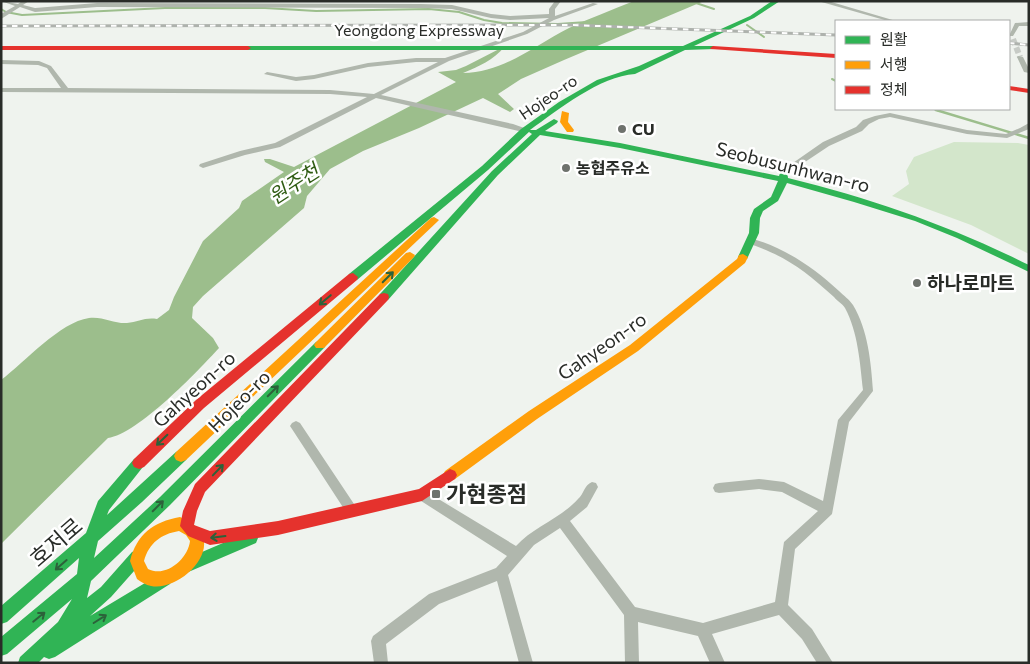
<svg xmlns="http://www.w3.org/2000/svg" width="1030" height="664" viewBox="0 0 1030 664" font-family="Commissioner,'Noto Sans KR',sans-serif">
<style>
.green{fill:#d3e6cb}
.water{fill:#9cbe8c}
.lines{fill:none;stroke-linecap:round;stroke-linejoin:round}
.stream-far1{stroke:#9cbe8c;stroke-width:2}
.stream{stroke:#9cbe8c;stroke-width:2.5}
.street-tunnel{stroke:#c7cbc6;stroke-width:6;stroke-dasharray:6 3;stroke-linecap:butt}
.street{fill:#b0b7ad;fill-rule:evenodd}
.fast{fill:#30b455;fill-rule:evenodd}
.slow{fill:#ff9f0a;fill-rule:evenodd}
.jam{fill:#e5322d;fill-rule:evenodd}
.rail-casing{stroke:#aeb2ad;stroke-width:3}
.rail{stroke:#fff;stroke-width:2;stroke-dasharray:5.5;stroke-linecap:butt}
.oneway{stroke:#2c623a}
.poi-dot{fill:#6e726d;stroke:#fff;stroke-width:2}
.labels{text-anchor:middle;stroke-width:5;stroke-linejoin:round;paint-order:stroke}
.far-street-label{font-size:16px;fill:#292c28;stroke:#fff}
.far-poi-label{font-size:16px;font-weight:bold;fill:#292c28;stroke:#fff;text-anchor:start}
.street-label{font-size:19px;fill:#292c28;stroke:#fff}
.poi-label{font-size:19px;font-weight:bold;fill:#292c28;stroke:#fff;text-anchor:start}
.water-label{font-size:20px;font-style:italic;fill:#2f5c13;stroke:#fff}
.near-poi-label{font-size:22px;font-weight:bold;fill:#292c28;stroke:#fff;text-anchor:start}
.near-street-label{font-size:22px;fill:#292c28;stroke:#fff}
</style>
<rect width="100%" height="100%" fill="#eff3ee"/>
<path class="green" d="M954,142l64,1 11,2v109l-58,-29 -79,-29 17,-12 -3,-13 8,-14z"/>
<path class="water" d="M634,1h70l-140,59 -43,19 -23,15 16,15 -4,3 -27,-14 -64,30 -56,23 -33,18 -23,27 -3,12 -101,88 -10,11 -1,11 21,20 6,10c-21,23 -81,86 -111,90l-107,106v-164c24,-18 59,-58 88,-62 13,-2 26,6 38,5 11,-1 18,-6 30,-4l12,-9 5,-13 29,-56 36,-33 3,-7 42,-29 -19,-10 -1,-3h6l24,8 162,-85 -18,-10 18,-2 10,-4 39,-20c-12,15 -26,20 -42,27 40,0 72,-28 106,-45 21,-10 43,-18 65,-27z"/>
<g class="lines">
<path class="stream-far1" d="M690,1l24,8
M1,9l5,3 16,3 143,-7h100l51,3 113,-2 30,3 25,8 18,3 56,1 29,-2
M747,25l17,12
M832,79l4,2
M934,109l6,2"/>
<path class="stream" d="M936,110l93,28"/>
<path class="street-tunnel" d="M1013,39l7,18"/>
<path class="street" d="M1,1l17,3 4,-3h7l-6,4 12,3 62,-5 324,1 31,1 39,9 19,2 39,-2v-5l6,-8h6l-6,8v7l38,-13 5,1 -44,16 -27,14 -78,27 -68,34 132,29 14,5v4l-151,-35 -96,49 -35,8 -42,13 -4,-2 1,-2 40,-13 35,-8 92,-46 -37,-3 -329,-2v-4h60l-14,-20 -9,-3 -37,-1v-4l38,1 12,5 17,22 262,2 44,4 64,-32h-22l-48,5 -54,12 -18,2 -32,-7 3,-2 29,5 18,-2 54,-12 48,-5h29l78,-26 26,-14 -39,2 -19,-2 -39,-9 -31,-1 -324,-1 -62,5 -15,-5 -19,12v-5l14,-8z
M818,1h10l68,20h-8z
M1029,22v4h-10l-6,10h-4l6,-13z
M1018,56l5,1 6,12v4l-5,-1 -7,-15z
M890,113l77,17 39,4 14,-6 9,-5v6l-22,9 -40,-4 -77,-17 -11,2 -10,5 -7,7 -33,15 -42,28h-6l-1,-2 43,-30 33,-15 7,-7 12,-4z
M750,238c35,10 63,29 89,53 5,5 10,8 14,14 15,25 18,57 20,86l-24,31 -17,92 -37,35 -7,56 24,24 21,34h-16l-15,-24 -23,-24 -67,19 13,29h-15l-12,-27 -60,-14 1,41h-14l-1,-48 -64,-87 -26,17 -26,30 25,88h-14l-22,-82 -58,23 -53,40 2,19h-14l-3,-22 2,-5 56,-42 67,-26 11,-12 -89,-57 -2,-4 2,-4 4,-2 94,57c17,-19 44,-27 62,-47 6,-5 6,-14 14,-17l4,1 2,4 -11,20 -17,14 65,86 68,16 72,-21 9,-60 34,-31 -36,-19 -23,-3 -40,4 -4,-1 -2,-4 2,-4 4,-1 40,-4 25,3 39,19 15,-81 25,-30c-3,-27 -5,-58 -18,-82 -3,-5 -8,-7 -11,-11 -30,-27 -48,-41 -87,-54l-1,-2z
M296,421l4,2 56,84 2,4 -2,4 -4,2 -4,-2 -56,-86 -2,-3 2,-3z"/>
<path class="fast" d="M772,1h8l-26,17 -60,28h19l3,2 -1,1 -30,1 -50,24c-35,2 -77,36 -105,56h6l18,-11 4,2 -1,2 -12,8 75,12 159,33 2,-6h6l1,8c86,21 162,48 241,87v7l-72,-34 -42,-17 -61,-19 -67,-19 -9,18 -15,10 -3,7 -1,15 -12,26h-8l-1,-2 11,-24 1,-15 4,-9 17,-12 7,-16 -158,-33 -80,-13 -42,40 -110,125h-8l-1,-3 1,-3 112,-123 40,-37 -3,-2 1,-1 -42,39 -131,110h-8l-1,-3 1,-3 133,-108 39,-37 38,-27 38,-22 42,-14 35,-16h-426l-3,-2 3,-2h435l67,-30z
M320,341l4,1 2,3 -2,3 -154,157 -79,76 -4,17 14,-11 31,-35 5,-2 5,2 2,5 -2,5 -31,35 -21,19 75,-45 5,3 3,5 -3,5 -115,73 -6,2 -5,-2 -6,6h-20l2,-6 38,-35 14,-23 -65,55 -6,2v-19l76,-63 2,-16 -72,64 -6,2v-18l85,-73 12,-32 36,-42 5,-2 5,2 2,4 -37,47 -2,5 69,-63 5,-2 5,2 2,4 -2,4 -44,42 -44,39 -4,17 66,-61 156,-155z
M251,531l5,2 2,5 -2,5 -70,30 -5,-2 -2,-5 2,-5z"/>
<path class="slow" d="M562,111l7,2 -1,9 6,8 -1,2h-6l-7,-10z
M434,217l5,3 -2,2 -251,238 -5,2 -5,-2 -2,-4 2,-4 255,-234z
M410,252l5,3 -1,2 -90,91h-8l-2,-3 2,-3 90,-89z
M743,254l5,3 -3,6 -107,88 -101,68 -82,60 -5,2 -5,-2 -2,-4 2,-4 84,-60 101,-66 107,-86 2,-4z
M180,517c56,22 1,76 -29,69 -5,-1 -10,-4 -14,-7l-7,-18c7,-27 23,-39 50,-44zM179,531l7,4 4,6c-2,18 -24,37 -42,28l-4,-8c5,-18 17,-27 35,-30z"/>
<path class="jam" d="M1,46h247l3,2 -3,2h-247z
M713,46l123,8v4l-125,-9 -1,-1z
M1009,86l20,3v4l-20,-3z
M353,273l5,4 -1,3 -153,128 -60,59 -5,2 -5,-2 -2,-4 2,-4 62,-59 153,-126z
M384,293l4,1 1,3 -1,3 -183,192 -8,19 -3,14 16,6 68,-10 141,-32 31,-20 5,2 2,4 -2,4 -33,22 -144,34 -68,10 -22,-9 -8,-10 3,-15 12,-27 185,-190z"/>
<g class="rail-casing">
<path id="rail" d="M1,26l570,-1 265,10
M1009,43l20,2"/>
</g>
<use href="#rail" class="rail"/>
</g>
<defs><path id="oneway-shaft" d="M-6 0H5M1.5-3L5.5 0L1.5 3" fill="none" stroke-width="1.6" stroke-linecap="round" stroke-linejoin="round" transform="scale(1.25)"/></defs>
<g class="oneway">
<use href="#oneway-shaft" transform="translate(388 277) rotate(-45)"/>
<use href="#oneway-shaft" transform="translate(325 300) rotate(140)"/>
<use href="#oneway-shaft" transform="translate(273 391) rotate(-45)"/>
<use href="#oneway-shaft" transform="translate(162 440) rotate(136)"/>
<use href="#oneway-shaft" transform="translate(218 470) rotate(-46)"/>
<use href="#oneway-shaft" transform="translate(158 506) rotate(-45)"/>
<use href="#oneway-shaft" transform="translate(218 537) rotate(173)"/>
<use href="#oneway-shaft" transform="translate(61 565) rotate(139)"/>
<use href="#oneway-shaft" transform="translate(39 617) rotate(-39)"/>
<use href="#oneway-shaft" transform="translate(100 619) rotate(-32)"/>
</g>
<g class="poi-dot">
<circle cx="622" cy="129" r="5"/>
<circle cx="566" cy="168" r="5"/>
<circle cx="917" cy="283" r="5"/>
<rect x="431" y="489" width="10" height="10" rx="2.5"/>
</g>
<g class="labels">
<g class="far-street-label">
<text x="419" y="36">Yeongdong Expressway</text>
<text transform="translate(548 97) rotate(-34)" y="6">Hojeo-ro</text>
</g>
<g class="far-poi-label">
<text x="632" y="135">CU</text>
<text x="576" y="174">농협주유소</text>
</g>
<g class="street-label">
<text transform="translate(793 167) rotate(14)" y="7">Seobusunhwan-ro</text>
<text transform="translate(602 346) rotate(-35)" y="7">Gahyeon-ro</text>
<text transform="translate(194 389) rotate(-42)" y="7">Gahyeon-ro</text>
<text transform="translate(239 401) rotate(-45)" y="7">Hojeo-ro</text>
</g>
<g class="poi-label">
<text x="927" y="290">하나로마트</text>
</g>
<g class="water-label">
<text transform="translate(294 184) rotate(-33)" y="7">원주천</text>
</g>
<g class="near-poi-label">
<text x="446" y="502">가현종점</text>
</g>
<g class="near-street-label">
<text transform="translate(56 542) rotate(-41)" y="8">호저로</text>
</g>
</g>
<rect width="1030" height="664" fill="none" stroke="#292c28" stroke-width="5"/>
<rect x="835" y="20" width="175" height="90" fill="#ffffff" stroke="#a9aba9"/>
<rect x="845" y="36" width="25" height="8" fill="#30b455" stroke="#a9aba9"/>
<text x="880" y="45" font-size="15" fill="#292c28">원활</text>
<rect x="845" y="61" width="25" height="8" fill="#ff9f0a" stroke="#a9aba9"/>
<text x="880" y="70" font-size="15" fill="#292c28">서행</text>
<rect x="845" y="86" width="25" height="8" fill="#e5322d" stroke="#a9aba9"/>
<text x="880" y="95" font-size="15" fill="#292c28">정체</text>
</svg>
